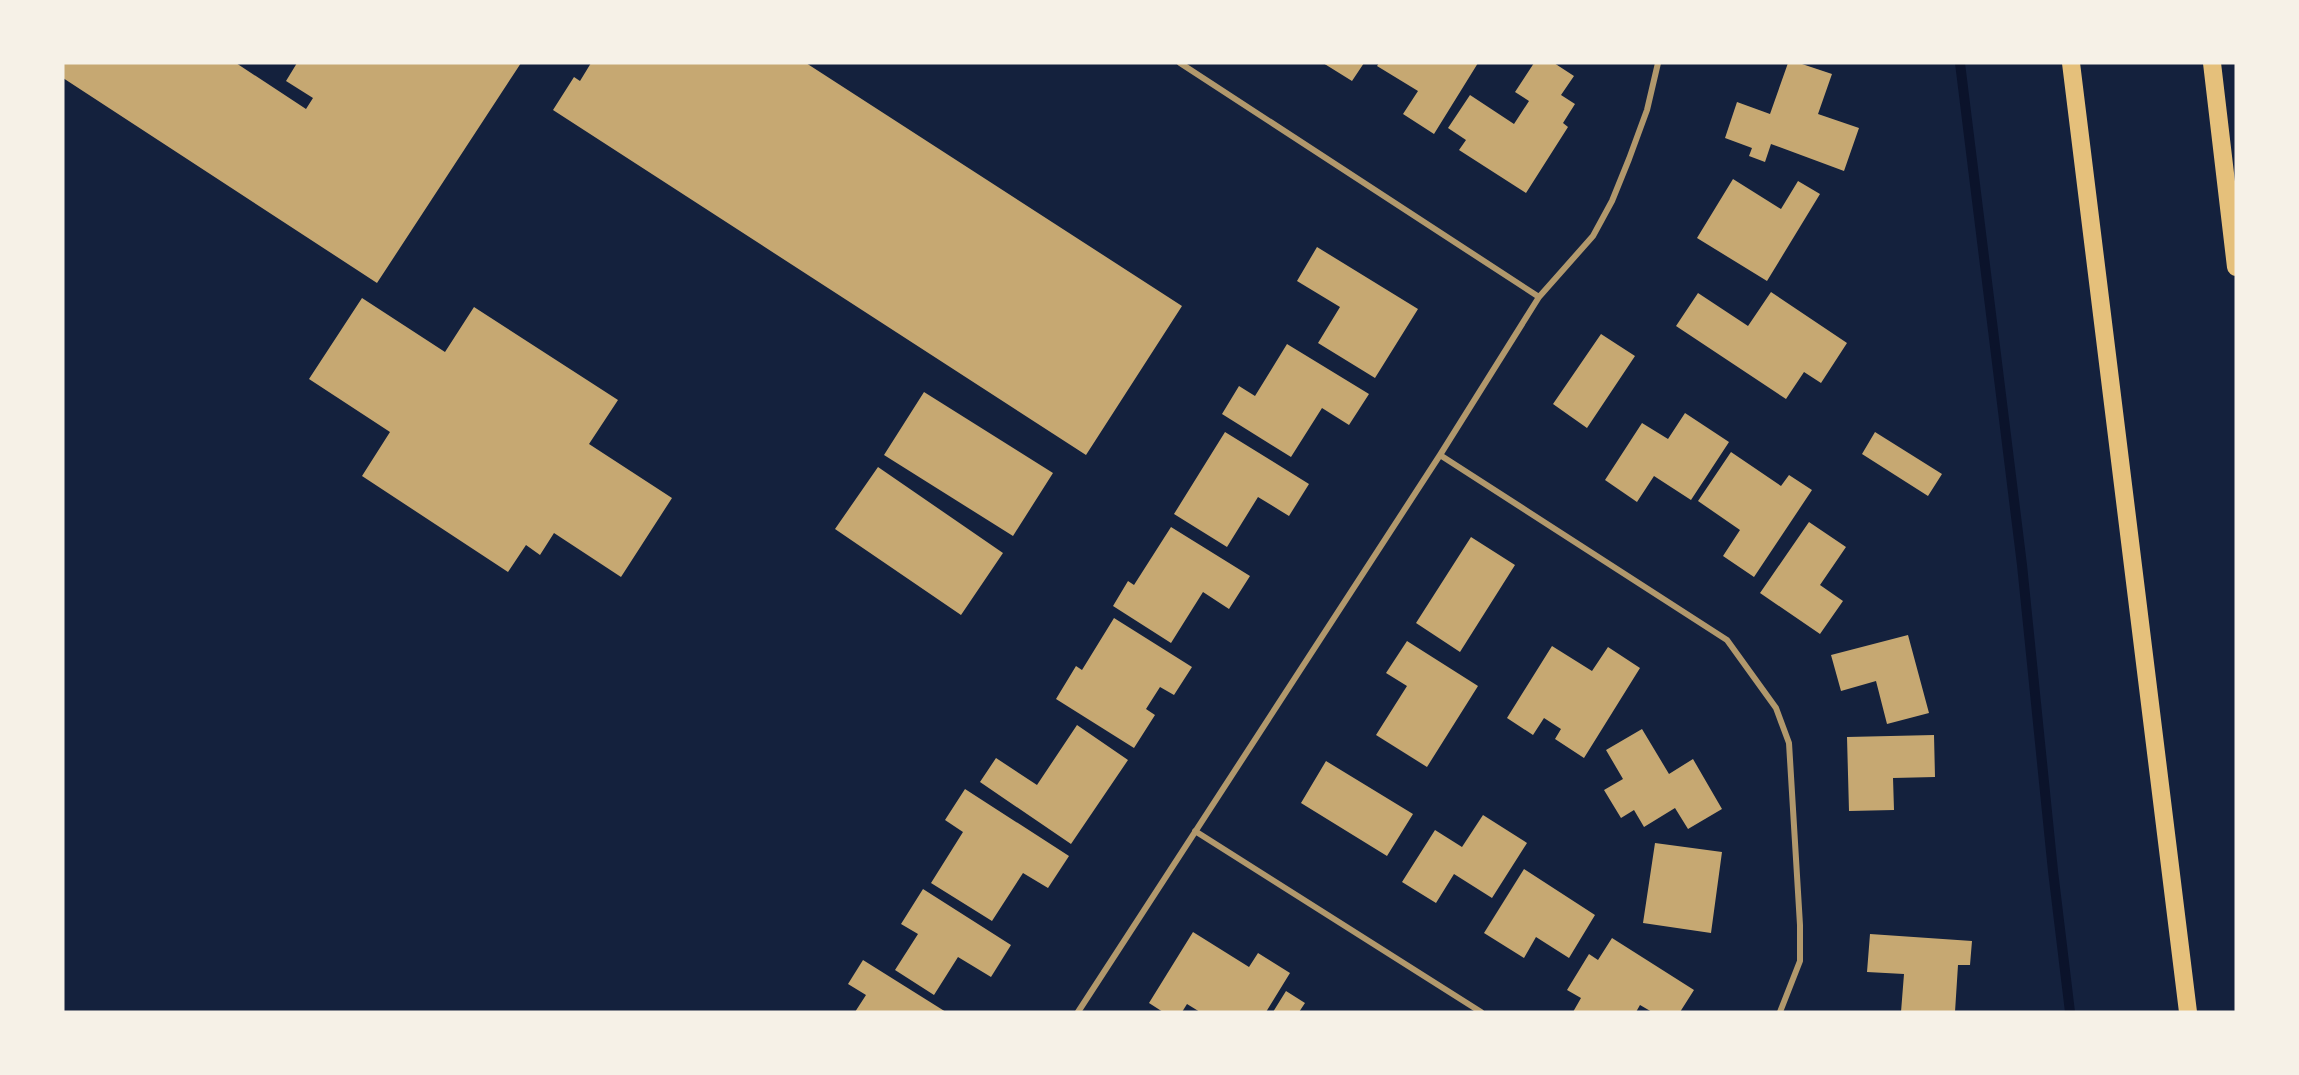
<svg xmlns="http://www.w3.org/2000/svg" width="2299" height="1075" viewBox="0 0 2299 1075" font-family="Signika,sans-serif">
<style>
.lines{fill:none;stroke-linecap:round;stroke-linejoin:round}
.stream{stroke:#0b132b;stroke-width:10}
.building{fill:#c6a872}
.minor{stroke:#b1986c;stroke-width:6}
.motorway{stroke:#e5c07b;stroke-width:18}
</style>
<rect width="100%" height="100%" fill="#14213d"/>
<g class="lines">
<path class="stream" d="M1960,63l62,502 31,306 17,141"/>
</g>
<path class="building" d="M63,63h173l70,46 7,-11 -27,-17 11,-18h224l-144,220 -314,-205z
M591,63h215l376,243 -96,149 -533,-345 21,-33 6,4z
M1323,63h41l-12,18z
M1379,63h99l-44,71 -31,-20 15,-23 -41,-25z
M1534,63h20l20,13 -13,19 14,9 -12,19 5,4 -42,66 -67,-43 7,-10 -18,-12 22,-33 44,29 15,-23 -14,-9z
M1788,63h11l33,11 -14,40 41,14 -15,43 -73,-27 -6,18 -16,-6 3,-8 -27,-10 12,-36 33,12z
M1733,179l48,30 17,-28 22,13 -53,87 -70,-43z
M1317,247l101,62 -43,69 -57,-35 22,-36 -43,-26z
M1771,292l76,51 -26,40 -17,-11 -18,27 -110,-73 22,-33 50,33z
M362,298l83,54 29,-45 144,93 -29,44 83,54 -51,79 -67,-44 -14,22 -14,-10 -18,27 -146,-96 28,-44 -81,-53z
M1601,334l34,22 -48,72 -34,-24z
M1287,344l82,50 -20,31 -27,-17 -31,49 -69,-43 17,-28 16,10z
M924,392l129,81 -40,63 -129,-81z
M1685,413l44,29 -38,58 -37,-24 -17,26 -32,-22 37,-57 26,16z
M1225,432l84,52 -20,32 -31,-19 -31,50 -53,-33z
M1875,432l67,42 -14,22 -66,-42z
M1731,452l50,34 8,-11 23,15 -58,87 -31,-21 17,-26 -42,-29z
M878,467l125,86 -42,62 -126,-86z
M1809,522l37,25 -26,38 23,16 -23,33 -60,-41z
M1171,527l79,49 -21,33 -26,-17 -32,51 -58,-37 15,-25 6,4z
M1471,537l44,28 -55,87 -44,-29z
M1114,618l78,49 -18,28 -14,-8 -14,22 9,6 -21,33 -78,-49 20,-33 6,4z
M1908,635l21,78 -42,11 -11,-43 -35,10 -10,-36z
M1407,641l71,45 -51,81 -51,-32 31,-49 -21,-13z
M1552,646l40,25 16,-24 32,21 -56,90 -29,-19 6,-10 -17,-11 -11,17 -26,-17z
M1077,725l51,35 -57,84 -91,-62 16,-24 41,27z
M1642,729l27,45 24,-15 29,50 -34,20 -13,-21 -31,19 -10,-17 -13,8 -17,-28 19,-11 -17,-29z
M1934,735l1,42 -42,1 1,32 -45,1 -2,-74z
M1326,761l87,53 -26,42 -86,-53z
M965,789l104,67 -21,32 -25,-15 -31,48 -61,-38 32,-51 -18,-12z
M1483,815l44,28 -35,55 -38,-24 -18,29 -34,-21 33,-52 27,17z
M1655,843l67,9 -11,81 -68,-10z
M1524,869l71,46 -26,43 -33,-21 -12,21 -40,-25z
M923,889l88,56 -20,32 -33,-20 -24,38 -39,-25 23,-36 -17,-10z
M1193,932l56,35 9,-14 32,20 -24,39h-66l-13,-8 -5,8h-19l-14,-9z
M1870,934l102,7 -2,24h-12l-3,47h-54l3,-38 -37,-2z
M1612,938l82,52 -14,22h-28l-12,-7 -4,7h-63l8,-14 -14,-8 22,-36 9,6z
M863,960l83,52h-91l11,-17 -18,-11z
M1286,991l19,12 -6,9h-26z"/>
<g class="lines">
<path class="minor" d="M1180,63l359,234
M1440,455l287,185 49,68 13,35 11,182v36l-20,51
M1195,831l286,181
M1078,1012l362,-557 99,-158 54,-61 19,-35 17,-42 18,-49 11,-47"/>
<path class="motorway" d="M2071,63l117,949
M2212,63l24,204"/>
</g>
<rect width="2299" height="1075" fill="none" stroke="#f6f1e7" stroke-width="129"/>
</svg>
